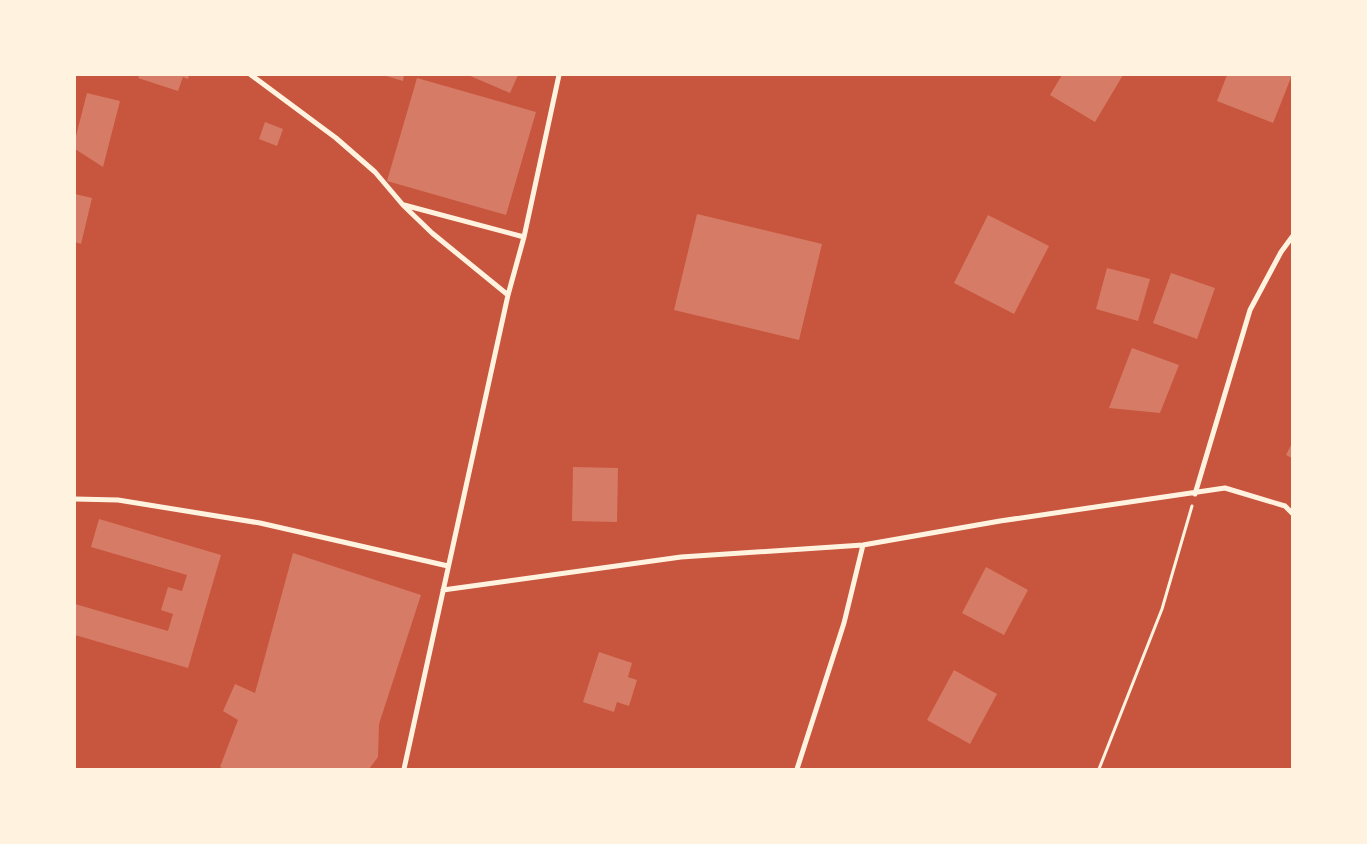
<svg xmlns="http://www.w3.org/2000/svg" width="1367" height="844" viewBox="0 0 1367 844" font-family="Jost,sans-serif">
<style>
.building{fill:#d67c66}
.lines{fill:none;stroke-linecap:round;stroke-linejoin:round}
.path{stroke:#fff3e0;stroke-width:3}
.minor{stroke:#fff3e0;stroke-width:5}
</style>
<rect width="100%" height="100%" fill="#c8553d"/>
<path class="building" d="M140,75h49l-1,4 -5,-2 -5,14 -40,-13z
M383,75h21l-1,6z
M468,75h50l-8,18z
M1062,75h61l-28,47 -45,-27z
M1227,75h65l-19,48 -56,-22z
M417,78l119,34 -30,103 -119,-34z
M87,93l33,8 -17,66 -28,-18v-9z
M265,122l18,7 -6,17 -18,-7z
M75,194l17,4 -11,46 -6,-2z
M697,214l125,30 -23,96 -125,-30z
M988,215l61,31 -35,68 -60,-31z
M1107,268l43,11 -12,42 -42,-12z
M1171,273l44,15 -18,51 -44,-16z
M1132,348l47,17 -19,48 -51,-5z
M1292,443v15l-6,-3z
M573,467l45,1 -1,54 -45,-1z
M99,519l122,36 -33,113 -113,-33v-31l93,27 5,-17 -12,-4 7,-23 14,4 5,-16 -96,-28z
M293,553l128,42 -42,129 -1,33 -9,12h-145l-4,-2 18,-47 -15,-9 12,-27 20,9z
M986,567l42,23 -24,45 -42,-22z
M599,652l33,11 -4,14 9,3 -8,26 -12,-4 -3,10 -31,-10z
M954,670l43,24 -27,50 -43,-24z"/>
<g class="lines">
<path class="path" d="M1099,769l63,-160 30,-103"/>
<path class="minor" d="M251,75l85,63 39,34 28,33 29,28 76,62
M404,205l120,32
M1195,494l55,-184 31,-58 11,-15
M75,499l43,1 142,23 188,43
M443,590l238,-33 182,-12 137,-24 225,-33 60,18 7,7
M404,769l104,-474 16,-58 35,-162
M797,769l47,-146 19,-78"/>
</g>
<rect width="1367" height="844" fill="none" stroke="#fff3e0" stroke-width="152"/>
</svg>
